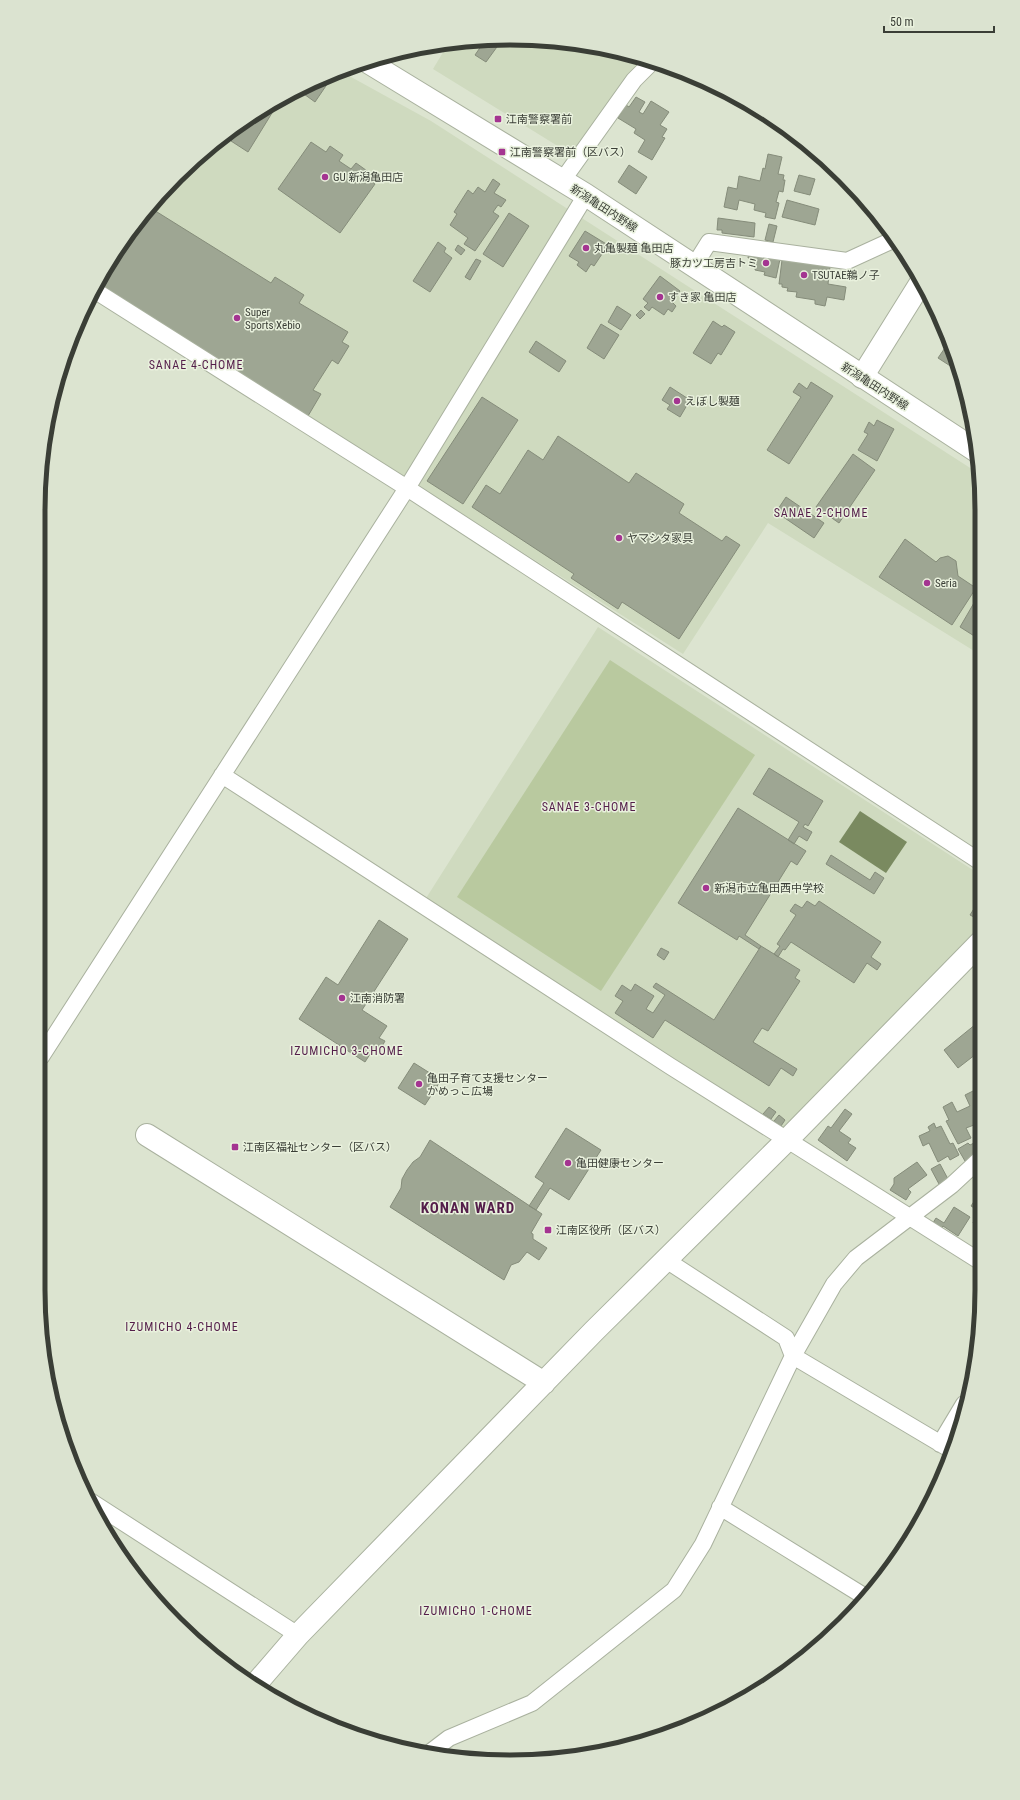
<svg xmlns="http://www.w3.org/2000/svg" width="1020" height="1800" viewBox="0 0 1020 1800" font-family="'Roboto Condensed','Noto Sans JP',sans-serif">
<style>
.built{fill:#cfdabf}
.green{fill:#b9c99f}
.water{fill:#7a8a60}
.building{fill:#9ea693;stroke:#858c7a}
.lines{fill:none;stroke-linecap:round;stroke-linejoin:round}
.street-casing{stroke:#a9b19e;stroke-width:18}
.secondary-casing{stroke:#a9b19e;stroke-width:24}
.primary-casing{stroke:#a9b19e;stroke-width:24}
.street{stroke:#fff;stroke-width:16}
.secondary{stroke:#fff;stroke-width:22}
.primary{stroke:#fff;stroke-width:22}
.poi-dot{fill:#a43491;stroke:#e9f1dd;stroke-width:1.5}
.labels{text-anchor:middle;stroke-width:3;stroke-linejoin:round;paint-order:stroke}
.poi-label{font-size:11px;fill:#3a3e36;stroke:#e9f1dd;text-anchor:start}
.street-label{font-size:11px;fill:#3a3e36;stroke:#e9f1dd}
.neighbourhood-label{font-size:12px;letter-spacing:1px;fill:#541e4a;stroke:#e9f1dd}
.district-label{font-size:15px;font-weight:bold;letter-spacing:1px;fill:#541e4a;stroke:#e9f1dd}
.rim{fill:none;stroke:#3a3e36;stroke-width:5}
</style>
<rect width="100%" height="100%" fill="#dce4d0"/>
<path class="built" d="M479,39l93,3 74,17 -69,99 -144,-89 15,-25z
M342,72l89,49 547,352 1,181 -211,-131 -85,131 -375,-238 -211,-132 4,-10 54,-75 68,-64 78,-48z
M598,627l381,247 1,64 -198,193 -359,-228z"/>
<path class="green" d="M610,660l145,95 -154,236 -144,-94z"/>
<path class="water" d="M860,811l47,31 -21,31 -47,-31z"/>
<path class="building" d="M486,39l16,1 -16,22 -11,-7z
M334,74l-19,28 -18,-13 4,-2z
M636,97l9,5 -6,10 4,2 8,-13 18,11 -9,13 7,4 -5,8 3,1 -13,22 -14,-8 7,-12 -11,-7 2,-4 -18,-11 8,-13 3,2z
M280,100l-32,52 -17,-11 12,-18z
M311,142l15,10 4,-6 13,9 -4,6 12,8 5,-6 14,10 -3,5 8,6 -35,49 -62,-44z
M768,154l14,3 -4,17 6,1 -1,5h2l-2,12 -4,-1 -3,11 3,1 -4,16 -10,-2 1,-4 -12,-3 1,-6 -16,-4 -2,10 -13,-3 4,-20 9,2 2,-13 21,5 3,-13 2,1z
M629,165l18,12 -11,17 -18,-12z
M799,175l16,4 -5,16 -16,-4z
M493,179l7,5 -6,9 12,7 -5,7 -3,-2 -5,7 6,4 -24,35 -11,-7 4,-6 -18,-13 7,-11 -3,-2 14,-22 5,4 5,-7 7,5z
M787,200l32,9 -4,16 -33,-8z
M149,207l122,76 4,-6 29,18 -5,8 49,29 -6,10 7,4 -11,18 -6,-4 -19,30 8,4 -13,22 -208,-130 38,-63z
M509,213l20,13 -26,41 -20,-13z
M875,215l11,12 -2,2z
M718,218l37,5 -1,14 -32,-4v-3h-5z
M769,224l8,2 -4,16 -8,-2z
M585,231l23,14 -14,21 -3,-2 -5,8 -9,-7 2,-3 -10,-6z
M438,242l8,6 -2,4 8,6 -22,34 -17,-11z
M458,245l7,5 -4,5 -6,-5z
M749,252l31,7 -4,19 -12,-3 1,-3 -10,-2 1,-5 -5,-1 1,-5 -4,-1z
M476,259l5,2 -11,19 -5,-3z
M782,260l48,7 -2,17 18,3 -2,13 -17,-3 -2,9 -10,-2v-4l-19,-3 1,-5 -10,-1 1,-3 -6,-1v-3h-3z
M660,276l20,15 -8,11 4,4 -4,6 -4,-3 -4,6 -12,-8 -3,4 -5,-4 4,-4 -5,-4z
M617,306l14,9 -10,15 -13,-8z
M641,310l4,4 -5,5 -4,-4z
M713,321l9,6 2,-2 11,7 -14,23 -3,-2 -7,11 -18,-11z
M601,324l18,11 -15,24 -17,-11z
M536,341l30,20 -7,11 -30,-20z
M949,342l9,22 -3,5 -17,-11z
M811,382l22,14 -44,68 -22,-14 34,-53 -8,-5 6,-9 8,6z
M670,387l20,13 -10,17 -13,-8 3,-4 -8,-5z
M482,397l36,23 -55,84 -36,-23z
M877,420l17,9 -17,32 -19,-11 10,-16 -4,-2 5,-10 5,4z
M558,436l71,47 7,-10 48,31 -5,9 43,28 4,-5 14,9 -61,94 -57,-37 -4,7 -47,-31 3,-4 -102,-67 14,-22 14,9 28,-44 15,10z
M853,454l22,16 -36,53 -23,-16z
M786,497l38,26 -10,15 -38,-26z
M905,539l31,23 4,-4 8,-2 8,5 2,15 18,12 -24,37 -73,-48z
M978,596l1,43 -19,-12z
M769,768l54,33 -15,25 -3,-2 -2,3 9,5 -5,9 -8,-5 -5,8 -6,-4 11,-18 -46,-28z
M738,808l68,43 -9,14 -6,-4 -46,74 16,11 -2,3 -20,-13 -2,4 -59,-37z
M831,855l39,25 5,-8 9,6 -10,16 -48,-30z
M980,899v13l-4,6 -6,-3z
M807,901l8,5 4,-5 62,41 -10,15 10,7 -4,6 -10,-7 -13,20 -63,-41 -6,8 -2,-1 -5,8 -4,-3 6,-8 -3,-2 19,-29 -6,-4 5,-7 7,4z
M379,920l29,19 -46,71 25,16 -8,12 6,3 -6,11 -5,-4 -9,14 -66,-43 27,-42 12,8z
M761,946l39,24 -5,8 5,3 -32,50 -6,-3 -9,14 44,27 -4,7 -12,-8 -12,18 -104,-66 -12,18 -38,-25 8,-12 -8,-5 7,-11 9,6 4,-7 19,12 -8,13 7,4 12,-18 -12,-8 3,-4 58,37z
M661,948l8,4 -5,8 -7,-5z
M976,1024l4,6v21l-22,17 -14,-18z
M980,1055v12l-6,-7z
M414,1063l27,17 -16,25 -27,-17z
M977,1089l3,7v30l-4,3 -2,-4 -8,3 5,10 -13,6 -12,-23 3,-1 -6,-13 9,-5 5,10 13,-6 -5,-11z
M769,1107l7,5 -5,7 -8,-5z
M845,1109l7,5 -13,17 12,8 -3,4 8,5 -9,13 -29,-21 10,-14 3,2z
M779,1115l6,5 -4,6 -7,-5z
M934,1123l2,5 5,-2 9,18 3,-1 6,12 -9,5 -2,-4 -10,6 -9,-19 -6,3 -4,-10 11,-5 -2,-4z
M566,1128l35,22 -32,50 -19,-12 -14,22 -7,-4 15,-23 -9,-6z
M430,1140l112,74 -11,19 2,1v5l14,9 -8,12 -12,-8 -8,10 -8,3 -7,15 -114,-73 11,-19 1,-9 5,-9 6,-8 7,-5z
M980,1140v11l-15,10 -7,-12 10,-6 2,2z
M917,1162l10,13 -19,14 3,3 -5,8 -16,-10 4,-6v-6z
M940,1164l8,15 -9,5 -8,-15z
M981,1191v21l-10,-6z
M954,1207l16,10 -12,19 -15,-10 -3,5 -9,-5 5,-8 8,5z
M975,1218l6,3 -2,6 -6,-4z"/>
<g class="lines">
<g class="street-casing">
<path id="street" d="M562,181l72,-101 19,-19
M694,266l15,-24 138,19 48,-22
M94,290l313,198 572,373
M222,775l448,291 311,196
M41,1057l366,-569 179,-293
M666,1260l120,78 7,18 160,95
M940,1444l24,-40
M87,1499l211,136
M720,1507l147,91
M428,1754l21,-16 83,-35 142,-113 29,-46 90,-188 41,-72 22,-26 96,-73 28,-26"/>
</g>
<g class="secondary-casing">
<path id="secondary" d="M862,377l58,-93
M147,1135l397,248
M254,1686l44,-51 296,-304 192,-190 194,-198"/>
</g>
<g class="primary-casing">
<path id="primary" d="M368,62l218,133 392,257"/>
</g>
<use href="#street" class="street"/>
<use href="#secondary" class="secondary"/>
<use href="#primary" class="primary"/>
</g>
<g class="poi-dot">
<rect x="494" y="115" width="8" height="8" rx="2"/>
<rect x="498" y="148" width="8" height="8" rx="2"/>
<circle cx="325" cy="177" r="4"/>
<circle cx="586" cy="248" r="4"/>
<circle cx="766" cy="263" r="4"/>
<circle cx="804" cy="275" r="4"/>
<circle cx="660" cy="297" r="4"/>
<circle cx="237" cy="318" r="4"/>
<circle cx="677" cy="401" r="4"/>
<circle cx="619" cy="538" r="4"/>
<circle cx="927" cy="583" r="4"/>
<circle cx="706" cy="888" r="4"/>
<circle cx="342" cy="998" r="4"/>
<circle cx="419" cy="1084" r="4"/>
<rect x="231" y="1143" width="8" height="8" rx="2"/>
<circle cx="568" cy="1163" r="4"/>
<rect x="544" y="1226" width="8" height="8" rx="2"/>
</g>
<g class="labels">
<g class="poi-label">
<text x="506" y="123">江南警察署前</text>
<text x="510" y="156">江南警察署前（区バス）</text>
<text x="333" y="181">GU 新潟亀田店</text>
<text x="594" y="252">丸亀製麺 亀田店</text>
<text x="758" y="267" text-anchor="end">豚カツ工房吉トミ</text>
<text x="812" y="279">TSUTAE鵜ノ子</text>
<text x="668" y="301">すき家 亀田店</text>
<text x="245" y="316">Super<tspan x="245" dy="13">Sports Xebio</tspan></text>
<text x="685" y="405">えぼし製麺</text>
<text x="627" y="542">ヤマシタ家具</text>
<text x="935" y="587">Seria</text>
<text x="714" y="892">新潟市立亀田西中学校</text>
<text x="350" y="1002">江南消防署</text>
<text x="427" y="1082">亀田子育て支援センター<tspan x="427" dy="13">かめっこ広場</tspan></text>
<text x="243" y="1151">江南区福祉センター（区バス）</text>
<text x="576" y="1167">亀田健康センター</text>
<text x="556" y="1234">江南区役所（区バス）</text>
</g>
<g class="street-label">
<text transform="translate(604 208) rotate(33)" y="4">新潟亀田内野線</text>
<text transform="translate(875 386) rotate(33)" y="4">新潟亀田内野線</text>
</g>
<g class="neighbourhood-label">
<text x="196" y="369">SANAE 4-CHOME</text>
<text x="821" y="517">SANAE 2-CHOME</text>
<text x="589" y="811">SANAE 3-CHOME</text>
<text x="347" y="1055">IZUMICHO 3-CHOME</text>
<text x="182" y="1331">IZUMICHO 4-CHOME</text>
<text x="476" y="1615">IZUMICHO 1-CHOME</text>
</g>
<g class="district-label">
<text x="468" y="1213">KONAN WARD</text>
</g>
</g>
<path d="M0 0H1020V1800H0ZM510 45H510A465 465 0 0 1 975 510V1290A465 465 0 0 1 510 1755H510A465 465 0 0 1 45 1290V510A465 465 0 0 1 510 45Z" fill="#dbe3d0" fill-rule="evenodd"/>
<path class="rim" d="M510 45H510A465 465 0 0 1 975 510V1290A465 465 0 0 1 510 1755H510A465 465 0 0 1 45 1290V510A465 465 0 0 1 510 45Z"/>
<path d="M884 26v6h110v-6" fill="none" stroke="#3a3e36" stroke-width="2"/>
<text x="890" y="26" font-size="12" fill="#3a3e36" stroke="#e9f1dd" stroke-width="3" paint-order="stroke">50 m</text>
</svg>
